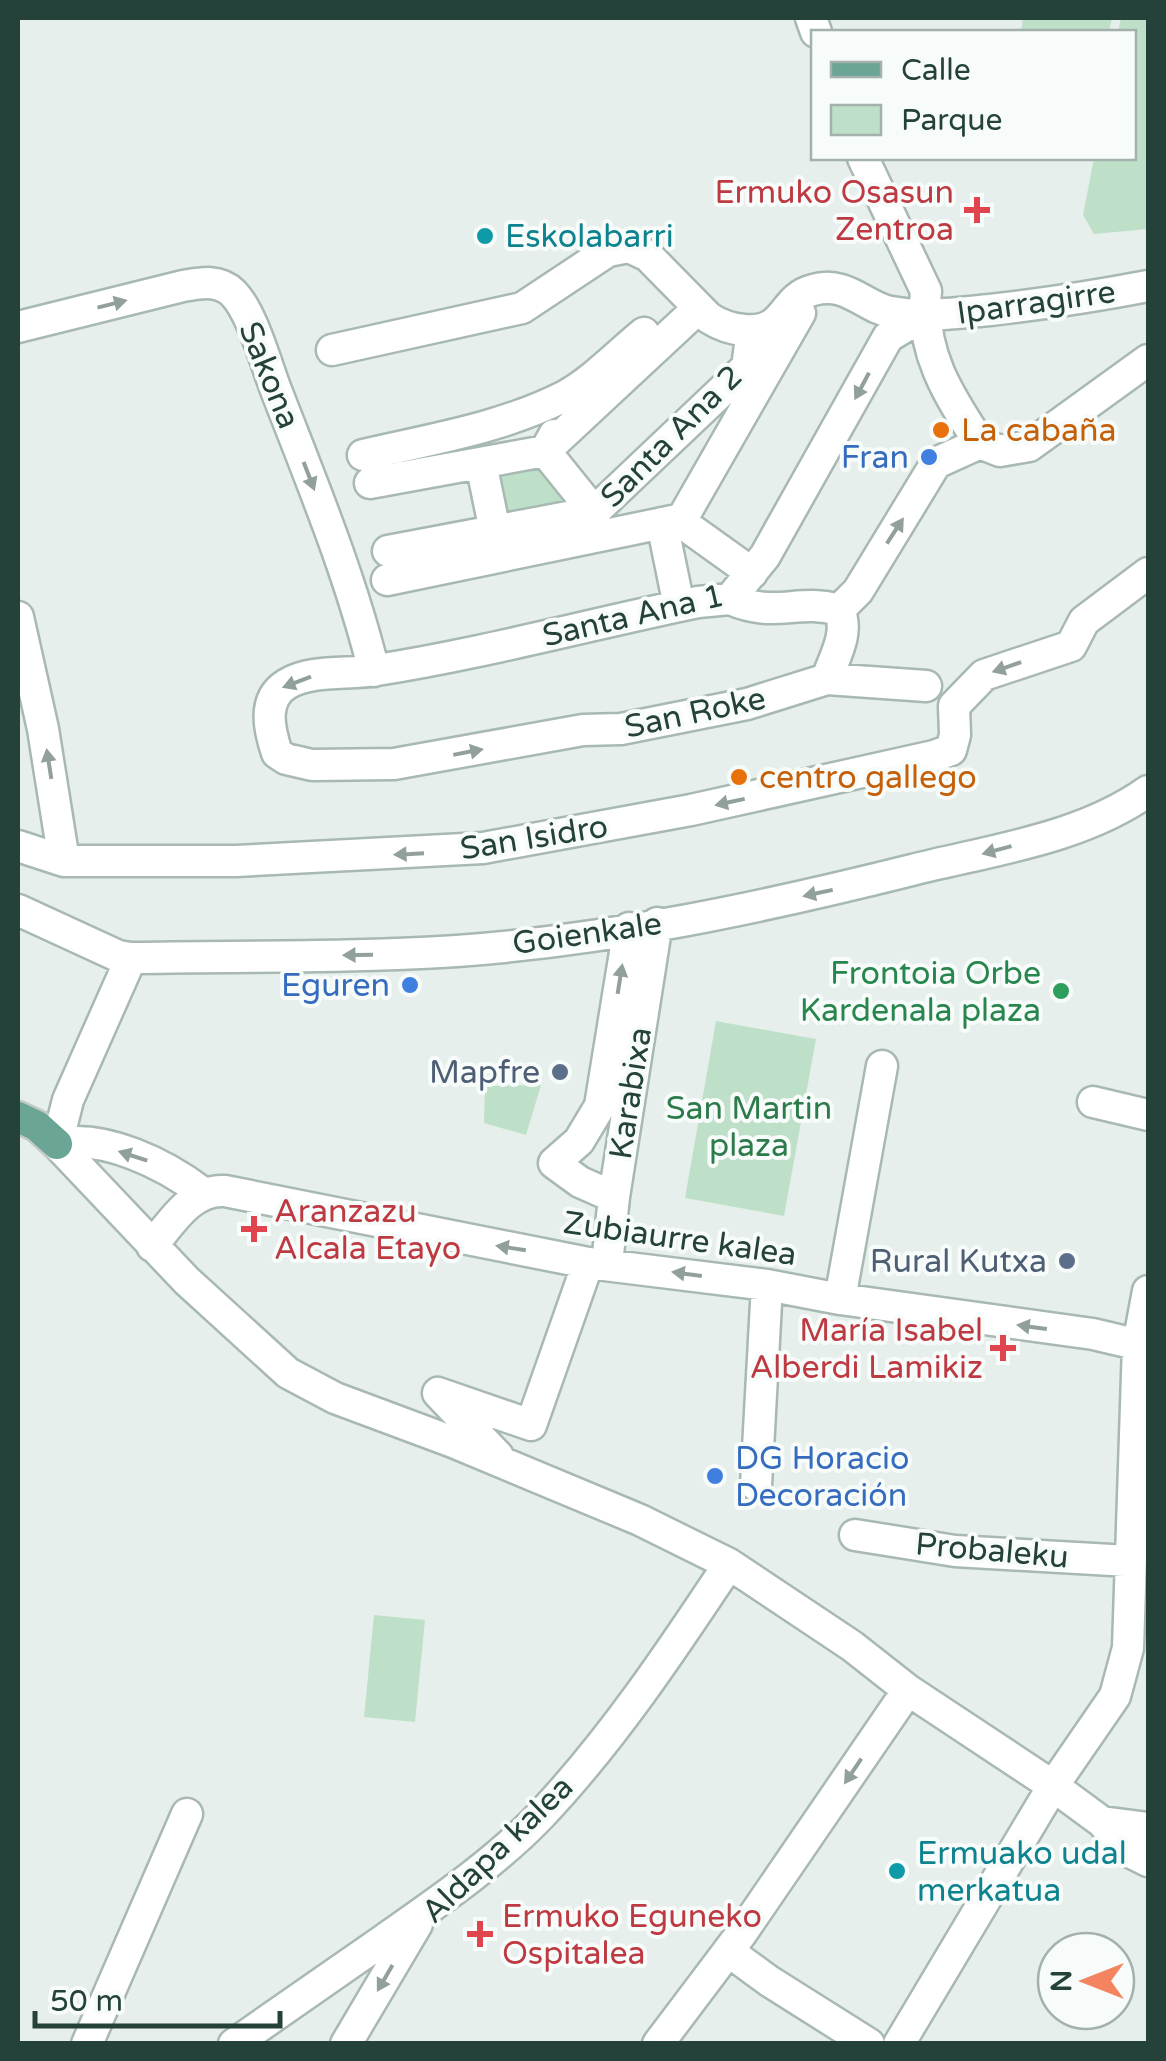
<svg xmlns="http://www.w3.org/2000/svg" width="1166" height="2061" viewBox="0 0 1166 2061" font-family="'Varela Round',sans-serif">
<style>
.green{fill:#bfe0c8}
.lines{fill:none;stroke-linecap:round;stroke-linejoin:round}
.minor-casing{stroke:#a8b8b2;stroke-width:35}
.major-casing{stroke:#c2cac8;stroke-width:35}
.minor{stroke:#fff;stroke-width:30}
.major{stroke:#6aa596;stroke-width:30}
.oneway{fill:#92a09c}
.health-dot{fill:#e0444e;stroke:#f7fbf9;stroke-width:4}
.culture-dot{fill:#0f9aa8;stroke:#f7fbf9;stroke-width:4}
.food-dot{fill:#e8710a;stroke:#f7fbf9;stroke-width:4}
.shop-dot{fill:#3f7fe0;stroke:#f7fbf9;stroke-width:4}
.leisure-dot{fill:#2e9e5b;stroke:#f7fbf9;stroke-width:4}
.service-dot{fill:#5c6f8a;stroke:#f7fbf9;stroke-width:4}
.labels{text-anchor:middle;stroke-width:8;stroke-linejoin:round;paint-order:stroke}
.health-label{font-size:32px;fill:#be3a42;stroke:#f7fbf9;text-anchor:end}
.culture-label{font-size:32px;fill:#0d838f;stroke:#f7fbf9;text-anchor:start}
.street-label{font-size:32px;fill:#24423a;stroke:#f7fbf9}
.food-label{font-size:32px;fill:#c56008;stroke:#f7fbf9;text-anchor:start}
.shop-label{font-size:32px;fill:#366cbe;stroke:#f7fbf9;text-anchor:end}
.leisure-label{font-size:32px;fill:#27864d;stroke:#f7fbf9;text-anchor:end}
.service-label{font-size:32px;fill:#4e5e75;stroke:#f7fbf9;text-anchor:end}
.park-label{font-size:32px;fill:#2d7a4b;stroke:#f7fbf9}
</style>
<rect width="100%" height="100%" fill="#e6efeb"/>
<path class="green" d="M1023,18h89l-3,14h-88z
M1121,18h27v211l-54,5 -11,-19 11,-57h40v-126h-16z
M538,457l40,49 -79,16 -9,-55z
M716,1021l100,18 -32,177 -99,-18z
M541,1085l-15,50 -42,-12 1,-37z
M374,1615l51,5 -10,102 -51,-5z"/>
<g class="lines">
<g class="minor-casing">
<path id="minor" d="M811,18l5,14
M863,158l63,133c-6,60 22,104 54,152
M924,315l-36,22 -123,219 -35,43 -32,3c-107,22 -213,51 -321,68 -28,5 -65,-1 -90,14 -25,15 -18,45 -10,69l9,6 26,6 82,-1 189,-34 38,-1 126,-25 80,-25 99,7
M18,327l165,-41c18,-3 36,-7 50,7 19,19 33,71 43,97 36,93 74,184 98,281
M332,350l190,-42 86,-57 21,-4 19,9 61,62c11,7 22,11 35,12 43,4 37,-32 69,-40 34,-10 52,18 78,22 32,6 66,1 99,-2 53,-6 106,-14 158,-24
M554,435l-9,16 49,61
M980,443l20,8 29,-5 119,-86
M363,455c69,-16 139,-27 202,-59 28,-15 54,-43 79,-63
M481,463l14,68
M370,483l175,-32 146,-136
M678,520l74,53
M662,523l17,83
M388,551l206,-39 153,-145 5,-36
M387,580l295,-61 118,-206
M730,599c46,20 67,-1 109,11
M839,610l19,-19 78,-128 44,-20
M18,617l25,112 21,132
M827,679c7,-22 23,-46 12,-69
M18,846l46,15h172l247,-13 208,-38 243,-54 17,-6 4,-15 -1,-29 30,-31 87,-29 13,-25 64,-48
M18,910l100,46 13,2c109,-2 218,0 326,-7 153,-11 307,-44 455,-81 79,-20 169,-31 236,-79
M1093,1102l55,13
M57,1144l130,137 101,92 47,25 118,44 187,78 89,44 123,82 56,44 145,96 49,36 26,29 20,10
M57,1144l11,-44 63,-142
M57,1144c47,-10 108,20 146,49
M614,1197l-34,-15 -26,-19 25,-22 21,-35 29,-178
M152,1246c20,-24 39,-57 73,-55l363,72 179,22 73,14 253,35 55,13
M607,1264l7,-67 43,-274
M840,1299l42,-233
M498,1456l-60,-63 93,32 57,-162
M756,1485l11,-200
M855,1535l100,16 174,10
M1102,1822l46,6
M728,1951l41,30 100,63
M87,2044l100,-230
M234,2044c51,-35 101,-70 151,-105 54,-38 110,-76 156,-124 71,-75 131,-165 188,-251
M346,2044l71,-120
M658,2044l83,-110 167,-244
M899,2044l154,-258 62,-90 13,-48 10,-303 10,-54"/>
</g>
<g class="major-casing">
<path id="major" d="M18,1117l19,9 20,18"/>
</g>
<use href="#minor" class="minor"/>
<use href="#major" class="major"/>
</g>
<defs><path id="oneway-solid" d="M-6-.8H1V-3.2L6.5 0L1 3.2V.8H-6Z" transform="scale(2.5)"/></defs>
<g class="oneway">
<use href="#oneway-solid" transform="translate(112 304) rotate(-14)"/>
<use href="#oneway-solid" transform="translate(862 386) rotate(118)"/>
<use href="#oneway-solid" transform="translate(309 476) rotate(69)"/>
<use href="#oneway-solid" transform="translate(895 531) rotate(-57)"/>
<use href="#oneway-solid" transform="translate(1007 667) rotate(161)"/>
<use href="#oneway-solid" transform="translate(297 682) rotate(159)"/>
<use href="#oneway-solid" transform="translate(468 752) rotate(-11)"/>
<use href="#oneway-solid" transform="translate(49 764) rotate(-99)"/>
<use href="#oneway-solid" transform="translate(730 802) rotate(168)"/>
<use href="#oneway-solid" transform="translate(997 850) rotate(165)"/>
<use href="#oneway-solid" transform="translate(409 854) rotate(177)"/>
<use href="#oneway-solid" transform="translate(818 893) rotate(168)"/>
<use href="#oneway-solid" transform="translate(358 955) rotate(179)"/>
<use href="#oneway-solid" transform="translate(620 979) rotate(-81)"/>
<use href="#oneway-solid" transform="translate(133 1156) rotate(-162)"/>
<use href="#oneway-solid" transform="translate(511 1248) rotate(-171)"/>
<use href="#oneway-solid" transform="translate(687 1274) rotate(-172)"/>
<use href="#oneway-solid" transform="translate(1032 1327) rotate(-172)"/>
<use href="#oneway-solid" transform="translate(853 1771) rotate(124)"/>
<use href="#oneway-solid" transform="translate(385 1978) rotate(120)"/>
</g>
<g class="health-dot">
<path d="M972 195h10v10h10v10h-10v10h-10v-10h-10v-10h10z"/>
<path d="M249 1214h10v10h10v10h-10v10h-10v-10h-10v-10h10z"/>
<path d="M998 1333h10v10h10v10h-10v10h-10v-10h-10v-10h10z"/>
<path d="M475 1919h10v10h10v10h-10v10h-10v-10h-10v-10h10z"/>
</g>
<g class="culture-dot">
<circle cx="485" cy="236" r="10"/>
<circle cx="897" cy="1871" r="10"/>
</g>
<g class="food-dot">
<circle cx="941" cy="430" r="10"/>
<circle cx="739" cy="777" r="10"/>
</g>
<g class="shop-dot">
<circle cx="929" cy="457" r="10"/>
<circle cx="410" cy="985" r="10"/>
<circle cx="715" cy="1476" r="10"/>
</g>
<circle class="leisure-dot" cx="1061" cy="991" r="10"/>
<g class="service-dot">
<circle cx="560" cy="1072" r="10"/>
<circle cx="1067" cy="1261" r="10"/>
</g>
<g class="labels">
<g class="health-label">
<text x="954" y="203">Ermuko Osasun<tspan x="954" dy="37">Zentroa</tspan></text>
<text x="274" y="1222" text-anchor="start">Aranzazu<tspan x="274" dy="37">Alcala Etayo</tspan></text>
<text x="983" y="1341">María Isabel<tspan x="983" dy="37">Alberdi Lamikiz</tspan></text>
<text x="502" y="1927" text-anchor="start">Ermuko Eguneko<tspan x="502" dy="37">Ospitalea</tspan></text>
</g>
<g class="culture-label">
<text x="505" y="247">Eskolabarri</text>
<text x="917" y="1864">Ermuako udal<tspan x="917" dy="37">merkatua</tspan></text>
</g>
<g class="street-label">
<text transform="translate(1036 302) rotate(-8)" y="11">Iparragirre</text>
<text transform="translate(270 375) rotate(68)" y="11">Sakona</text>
<text transform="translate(671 436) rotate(-45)" y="11">Santa Ana 2</text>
<text transform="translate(633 615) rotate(-13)" y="11">Santa Ana 1</text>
<text transform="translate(695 712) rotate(-12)" y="11">San Roke</text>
<text transform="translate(534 837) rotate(-9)" y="11">San Isidro</text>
<text transform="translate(587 933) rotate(-8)" y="11">Goienkale</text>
<text transform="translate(630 1093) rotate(-81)" y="11">Karabixa</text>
<text transform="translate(680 1238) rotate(8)" y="11">Zubiaurre kalea</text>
<text transform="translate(992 1550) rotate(5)" y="11">Probaleku</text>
<text transform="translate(497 1849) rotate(-44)" y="11">Aldapa kalea</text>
</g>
<g class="food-label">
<text x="961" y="441">La cabaña</text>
<text x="759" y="788">centro gallego</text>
</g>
<g class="shop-label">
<text x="909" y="468">Fran</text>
<text x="390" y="996">Eguren</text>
<text x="735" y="1469" text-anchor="start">DG Horacio<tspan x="735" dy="37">Decoración</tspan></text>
</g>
<g class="leisure-label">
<text x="1041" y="984">Frontoia Orbe<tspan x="1041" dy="37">Kardenala plaza</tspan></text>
</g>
<g class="service-label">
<text x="540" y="1083">Mapfre</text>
<text x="1047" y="1272">Rural Kutxa</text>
</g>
<g class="park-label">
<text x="749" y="1119">San Martin<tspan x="749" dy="37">plaza</tspan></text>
</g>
</g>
<rect width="1166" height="2061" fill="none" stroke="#24423a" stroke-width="40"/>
<rect x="811" y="30" width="325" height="130" fill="#f7fbf9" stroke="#a3b1ad" stroke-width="2.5"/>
<rect x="831" y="62" width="50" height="15" fill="#6aa596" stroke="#a3b1ad" stroke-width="2.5"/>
<text x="901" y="80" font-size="30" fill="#24423a">Calle</text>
<rect x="831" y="105" width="50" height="30" fill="#bfe0c8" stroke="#a3b1ad" stroke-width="2.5"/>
<text x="901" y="130" font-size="30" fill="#24423a">Parque</text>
<g transform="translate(1086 1981) rotate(270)"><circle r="48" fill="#f7fbf9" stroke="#a3b1ad" stroke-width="2.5"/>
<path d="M0-8L18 38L0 25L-18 38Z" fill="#f4845f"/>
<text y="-15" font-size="28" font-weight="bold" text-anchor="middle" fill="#24423a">N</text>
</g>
<path d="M35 2011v15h245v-15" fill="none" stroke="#24423a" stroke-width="5"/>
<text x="50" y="2011" font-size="30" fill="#24423a" stroke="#f7fbf9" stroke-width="8" paint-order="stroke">50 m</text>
</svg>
